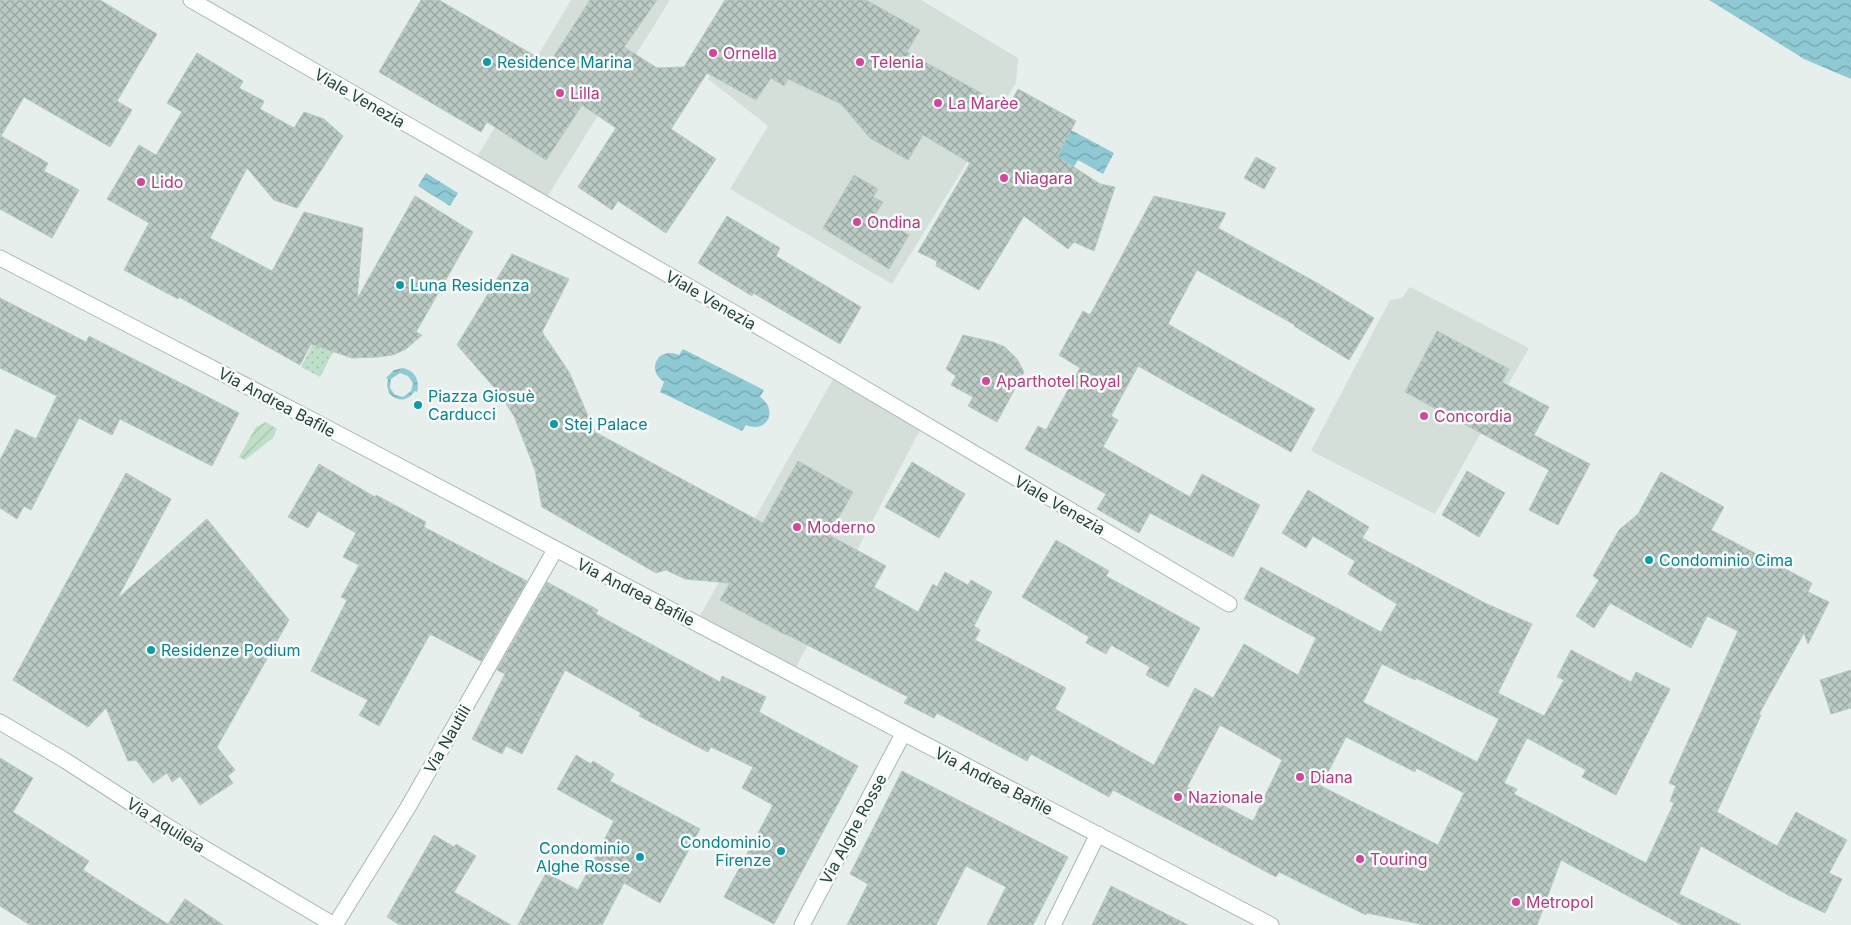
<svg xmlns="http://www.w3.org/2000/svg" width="1851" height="925" viewBox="0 0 1851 925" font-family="Inter,sans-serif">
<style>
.built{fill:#d4dfda}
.grass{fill:url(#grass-dots)}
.garden{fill:url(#garden-furrows)}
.water{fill:url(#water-waves);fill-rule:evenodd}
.building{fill:url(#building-cross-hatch);stroke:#b8c9c2;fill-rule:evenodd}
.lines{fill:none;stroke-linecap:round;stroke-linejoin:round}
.minor-casing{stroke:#a8b8b2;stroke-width:17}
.minor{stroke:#fff;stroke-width:15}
.hotel-dot{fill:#d1479c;stroke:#f7fbf9;stroke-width:2}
.culture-dot{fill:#0f9aa8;stroke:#f7fbf9;stroke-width:2}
.labels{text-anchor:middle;stroke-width:5;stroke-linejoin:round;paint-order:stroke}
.hotel-label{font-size:16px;fill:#b23c85;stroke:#f7fbf9;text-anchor:start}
.culture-label{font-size:16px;fill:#0d838f;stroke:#f7fbf9;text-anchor:start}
.street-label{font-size:16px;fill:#24423a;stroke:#f7fbf9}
</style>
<defs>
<pattern id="grass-dots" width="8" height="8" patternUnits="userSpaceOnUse" patternTransform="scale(1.25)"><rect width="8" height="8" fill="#bfe0c8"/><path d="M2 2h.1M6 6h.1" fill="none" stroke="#a4c1ad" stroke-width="1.8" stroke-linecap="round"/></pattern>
<pattern id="garden-furrows" width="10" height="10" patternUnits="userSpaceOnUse" patternTransform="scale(1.25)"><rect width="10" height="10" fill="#bfe0c8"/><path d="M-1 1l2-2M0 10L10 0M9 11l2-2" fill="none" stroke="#a4c1ad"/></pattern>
<pattern id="water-waves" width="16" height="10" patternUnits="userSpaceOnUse" patternTransform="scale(1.25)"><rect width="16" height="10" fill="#8ec9d4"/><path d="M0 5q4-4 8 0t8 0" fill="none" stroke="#74a5ad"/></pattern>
<pattern id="building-cross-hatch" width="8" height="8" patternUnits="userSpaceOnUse" patternTransform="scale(1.25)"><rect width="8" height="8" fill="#bbcac4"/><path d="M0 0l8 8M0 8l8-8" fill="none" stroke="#98a6a0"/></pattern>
</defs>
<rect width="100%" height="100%" fill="#e6efeb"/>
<path class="built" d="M571,0h99l-126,202 -70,-40z
M754,0h167l97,58 -2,25 -124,201 -162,-95 38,-63 -60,-47z
M1410,287l119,61 -94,166 -124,-63 79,-151 12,-2z
M837,372l86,52 -131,251 -96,-52z"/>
<path class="grass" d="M314,342l19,10 -13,25 -19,-10z"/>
<path class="garden" d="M266,422l11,7 -4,9 -28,22 -6,-3 17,-30z"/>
<path class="water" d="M1709,0h142v79l-47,-20z
M1071,130l43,23 -11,21 -25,-14 -7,11 -18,-9z
M426,173l32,20 -8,13 -32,-20z
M683,349l81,41 -4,7c19,13 7,37 -14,28l-4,6 -82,-39 4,-10c-19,-13 -5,-36 15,-27z
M403,368c12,3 17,12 14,24l-2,-1c-8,11 -18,11 -26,2l-2,-8 1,-6 -2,-1 8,-8zM400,373l8,3 5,7 -2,8 -8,6 -8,-2 -5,-7 1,-9z"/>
<path class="building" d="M0,0h100l57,34 -40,67 15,9 -22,37 -86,-50 -23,39 47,27 -4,8 35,19 -27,48 -52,-29z
M421,0h18l110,64 41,-64h67l-33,47 33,21 27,-1 41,-67h141l54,30 -13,22 101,56 10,-19 58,32 -19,35 43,28 15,3 -21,64 -20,-9 -6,7 -44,-33 -45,74 -43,-24 1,-5 -19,-9 52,-89 -47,-28 -15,25 -38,-22 -29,-34 -53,-25 -4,7 -13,-8 -15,22 -49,-27 -36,56 45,30 -50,74 -48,-32 -6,9 -34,-23 38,-59 -34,-23 -36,55 -59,-38 -6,10 -102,-60z
M197,53l46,28 -4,7 25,13 -4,8 34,19 10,-16 20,7 19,17 -46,72 -23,-8 -27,-32 -37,70 62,33 32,-59 59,16 -6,71 58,-103 58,36 -57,100 6,3 -16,14 -13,6 -15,2 -26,1 -41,-14 -11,21 -121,-68 -1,2 -54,-29 25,-47 -42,-24 32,-54 17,10 26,-43 -15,-9z
M1256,157l20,11 -12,21 -20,-11z
M854,175l24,14 -5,8 10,5 -8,13 34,20 -20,34 -66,-41z
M1154,196l72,17 -8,15 101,56 55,34 -25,42 -55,-34 1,-1 -98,-55 -29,54 147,85 -24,43 -153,-86 -27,50 7,4 -15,27 87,50 12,-23 58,31 -27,52 -83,-44 -11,20 -42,-24 9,-15 -81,-45 13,-23 8,4 34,-62 -21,-13 24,-44 7,4z
M727,216l53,32 -4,8 85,51 -21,37 -87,-51 -1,3 -54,-33z
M512,254l57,25 -27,53 27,40 26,60 168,91 35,-62 55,31 -24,43 57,31 -12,21 44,25 15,-28 4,3 8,-15 23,13 3,-5 21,12 -18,34 6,4 -5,10 91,48 -11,21 99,56 41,-77 18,10 31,-54 54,31 18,-37 -72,-39 17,-32 120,65 16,-28 -49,-30 7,-13 -42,-25 -7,12 -24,-15 26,-43 61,37 -7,11 123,65 47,21 -34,69 46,23 20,-36 -7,-3 14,-27 60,32 5,-10 34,17 -54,106 -34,-18 4,-7 -59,-32 -23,45 13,6 -3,5 132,69 28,-60 -4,-2 6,-15 -7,-3 69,-152 -31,-15 -16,32 -81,-45 -16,25 -18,-12 23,-36 -6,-4 26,-46 19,-16 23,-42 63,35 -13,23 101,53 -4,9 21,10 -21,42 -4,-11 -45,81 2,1 -44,97 60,34 19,-34 51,28 -18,33 13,6 -17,34 -37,-18 -87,-49 -22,48 62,31h-59l-121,-65 -24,65h-113l-57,-12 -1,2 -87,-43 -3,5 -163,-87 -4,7 -78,-43 -4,7 -90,-48 -3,5 -30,-15 4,-6 -122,-63v1l-66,-35 10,-17 -45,-4 -19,-9 -10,3 -114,-66 -7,-37 -21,-54 -15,-23 -42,-48zM1382,664l33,16 1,-2 83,41 -22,43 -114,-60zM1220,725l62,35 -29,61 -66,-34zM1346,737l69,35 1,-4 48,25 -26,52 -117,-59z
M0,298l86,44 3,-6 150,77 -27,53 -92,-47 -8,16 -33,-17 -48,92 -7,-4 -7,13 -17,-11v-48l16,-31 20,10 21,-43 -57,-28z
M1437,331l72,38 -7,13 47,25 -15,28 56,29 -32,61 -29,-15 20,-40 -144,-78z
M963,335l30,7 12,5 12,12 7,13 -27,50 -29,-16 5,-9 -22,-12 5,-9 -10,-7z
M912,462l53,32 -26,44 -54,-31z
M319,464l56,33 1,-2 50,27 -2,5 103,54 -46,80 -51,-27 -51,92 -20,-11 9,-15 -57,-29 36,-71 -6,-3 18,-32 -16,-8 13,-24 -38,-22 -10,17 -20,-11z
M1467,471l38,22 -26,44 -37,-22z
M126,473l45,26 -54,100 90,-80 82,101 -72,127 18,23 -7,6 5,7 -33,22 -20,-29 -8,6 -5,-9 -14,10 -17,-23 -8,1 -22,-53 -18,19 -75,-47z
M1056,540l53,31 -3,5 94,52 -32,59 -22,-12 4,-8 -39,-22 -5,9 -20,-11 3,-6 -67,-40z
M547,582l51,28 -2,4 124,68 2,-6 44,21 -7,15 99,54 -84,158 -50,-27 49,-92 -31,-17 11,-21 -42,-20 -3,5 -14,-7 -55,-29 2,-3 -76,-43 -43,84 -16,-8 -4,8 -30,-15 33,-65 -8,-4z
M1851,670v38l-20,6 -11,-34z
M576,755l15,9 2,-3 21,13 -4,7 90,48 -40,74 -36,-20 -22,42h-84l28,-52 32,17 36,-69 -57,-32z
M0,758l33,20 -20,34 76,49 -6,9 85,54 17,-25 38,26h-193l-30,-19z
M902,771l166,86 -35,68h-46l19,-38 -40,-21 -30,59h-89l21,-41 -18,-10z
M434,835l20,12 2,-3 20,12 -22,36 57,33h-111l-13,-8z
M1111,886l77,39h-96z"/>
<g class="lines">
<g class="minor-casing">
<path id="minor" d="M191,0l646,372 392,232
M0,258c104,55 210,108 314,163 318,169 637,338 957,504
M0,722l66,39 99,64 169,100
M335,925l72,-116 148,-259
M802,925l101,-191
M1053,925l45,-91"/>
</g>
<use href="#minor" class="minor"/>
</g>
<g class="hotel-dot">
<circle cx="713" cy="53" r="5"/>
<circle cx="860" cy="62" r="5"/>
<circle cx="560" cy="93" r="5"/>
<circle cx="938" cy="103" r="5"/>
<circle cx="1004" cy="178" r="5"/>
<circle cx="141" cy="182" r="5"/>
<circle cx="857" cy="222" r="5"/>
<circle cx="986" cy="381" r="5"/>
<circle cx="1424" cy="416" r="5"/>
<circle cx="797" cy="527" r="5"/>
<circle cx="1300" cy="777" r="5"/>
<circle cx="1178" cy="797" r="5"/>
<circle cx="1360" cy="859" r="5"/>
<circle cx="1516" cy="902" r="5"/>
</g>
<g class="culture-dot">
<circle cx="487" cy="62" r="5"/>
<circle cx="400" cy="285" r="5"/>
<circle cx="418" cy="405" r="5"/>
<circle cx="554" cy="424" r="5"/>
<circle cx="1649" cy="560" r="5"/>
<circle cx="151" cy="650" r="5"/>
<circle cx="781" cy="851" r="5"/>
<circle cx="640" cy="857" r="5"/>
</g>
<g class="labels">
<g class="hotel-label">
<text x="723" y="59">Ornella</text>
<text x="870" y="68">Telenia</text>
<text x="570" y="99">Lilla</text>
<text x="948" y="109">La Marèe</text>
<text x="1014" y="184">Niagara</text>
<text x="151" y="188">Lido</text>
<text x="867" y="228">Ondina</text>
<text x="996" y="387">Aparthotel Royal</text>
<text x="1434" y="422">Concordia</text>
<text x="807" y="533">Moderno</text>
<text x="1310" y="783">Diana</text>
<text x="1188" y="803">Nazionale</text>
<text x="1370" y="865">Touring</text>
<text x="1526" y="908">Metropol</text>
</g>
<g class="culture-label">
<text x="497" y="68">Residence Marina</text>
<text x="410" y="291">Luna Residenza</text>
<text x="428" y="402">Piazza Giosuè<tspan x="428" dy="18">Carducci</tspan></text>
<text x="564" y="430">Stej Palace</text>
<text x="1659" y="566">Condominio Cima</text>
<text x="161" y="656">Residenze Podium</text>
<text x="771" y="848" text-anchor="end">Condominio<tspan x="771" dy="18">Firenze</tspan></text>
<text x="630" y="854" text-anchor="end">Condominio<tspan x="630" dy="18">Alghe Rosse</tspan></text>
</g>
<g class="street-label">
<text transform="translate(360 98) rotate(30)" y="6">Viale Venezia</text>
<text transform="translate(711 300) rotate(30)" y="6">Viale Venezia</text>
<text transform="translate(277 402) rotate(28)" y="6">Via Andrea Bafile</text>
<text transform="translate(1060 505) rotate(30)" y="6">Viale Venezia</text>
<text transform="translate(636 592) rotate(27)" y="6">Via Andrea Bafile</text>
<text transform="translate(447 739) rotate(-60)" y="6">Via Nautili</text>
<text transform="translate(994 781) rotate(27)" y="6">Via Andrea Bafile</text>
<text transform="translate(166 825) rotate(32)" y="6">Via Aquileia</text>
<text transform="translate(853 829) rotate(-62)" y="6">Via Alghe Rosse</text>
</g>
</g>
</svg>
